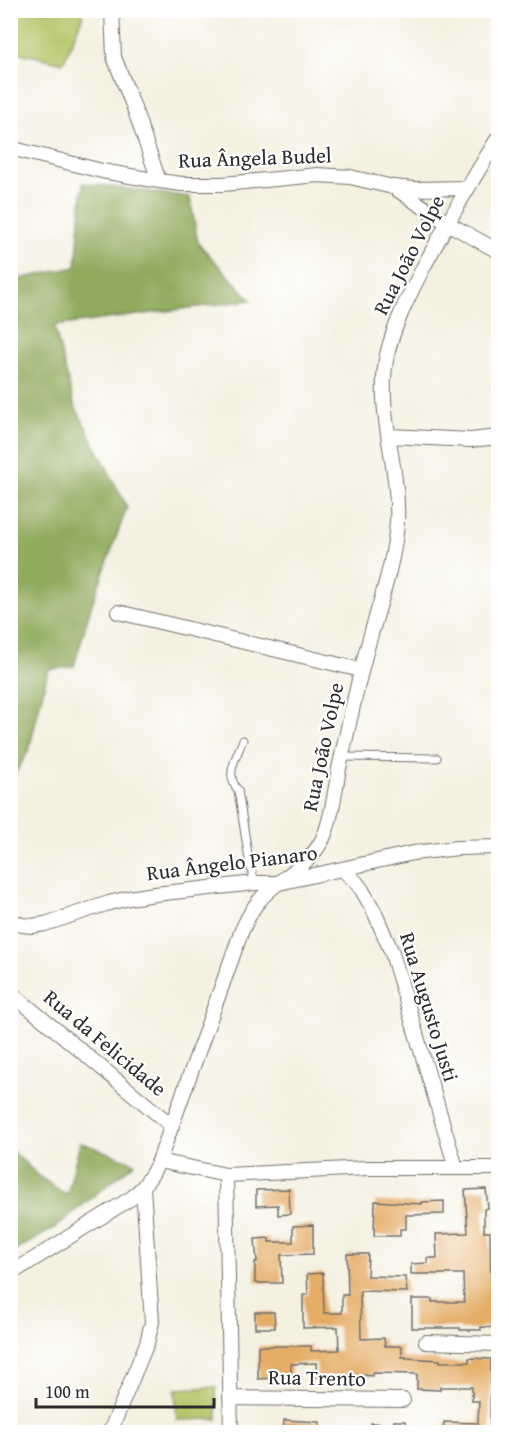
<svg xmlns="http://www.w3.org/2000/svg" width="509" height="1443" viewBox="0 0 509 1443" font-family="'Gentium Book Plus',serif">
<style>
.green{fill:#b5c669;stroke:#70784a;stroke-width:1.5}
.forest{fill:#90ab5d;stroke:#5e6b44;stroke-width:1.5}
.building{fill:#e5ad66}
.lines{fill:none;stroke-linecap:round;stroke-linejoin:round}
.service-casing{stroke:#71706b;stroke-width:9}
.minor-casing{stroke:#71706b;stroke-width:16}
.service{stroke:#fff;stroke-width:7}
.minor{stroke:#fff;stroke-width:14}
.labels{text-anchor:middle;stroke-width:4.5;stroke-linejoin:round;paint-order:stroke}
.street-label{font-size:21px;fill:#2b2b2b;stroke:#fff}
</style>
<rect width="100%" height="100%" fill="#fff"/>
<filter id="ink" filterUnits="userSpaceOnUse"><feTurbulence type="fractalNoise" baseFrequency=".0167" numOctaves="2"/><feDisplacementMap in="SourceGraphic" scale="12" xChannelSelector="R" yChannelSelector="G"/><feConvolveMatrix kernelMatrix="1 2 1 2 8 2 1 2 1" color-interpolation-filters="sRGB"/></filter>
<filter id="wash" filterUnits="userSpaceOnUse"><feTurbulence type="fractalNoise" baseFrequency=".008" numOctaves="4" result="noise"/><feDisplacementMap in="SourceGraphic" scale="24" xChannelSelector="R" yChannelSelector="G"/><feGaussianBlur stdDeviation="1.35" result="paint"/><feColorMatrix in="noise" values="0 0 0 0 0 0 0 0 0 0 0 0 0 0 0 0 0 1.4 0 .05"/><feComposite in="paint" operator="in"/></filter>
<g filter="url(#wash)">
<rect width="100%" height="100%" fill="#f4f1e1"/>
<path class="green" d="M11,10l70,1 2,4 -20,48 -52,-12z
M216,1387l1,32 -40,1 -2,-31z"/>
<path class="forest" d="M83,183l107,14 8,46 53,57 -197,26 20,78 53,103 -36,100 -17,59 -26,4 -19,80 -18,31 -1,-437 3,-2 5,-63 58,-12z
M80,1142l55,21 -82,66 -42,24v-103l29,27 27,18z"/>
<g id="blocks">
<path class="building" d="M289,1189l1,25 -12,1v-10l-22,1v-16z
M486,1189l2,19 -4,1v23h6l1,57h7v39l-17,-1v3h-21v-2h-48v-29h20v3h32l-1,-28h-52v-10l17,-1 -1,-5h10l-1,-24 32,-1 -3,-43z
M375,1201l47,3v-2l22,-1v13l-38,1v14h-6v7h-26z
M313,1225v29l-32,1 1,28h-27v-21h2l-2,-23 14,-1v4h24v-16z
M347,1254h21l-1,22 38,1 2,15 -47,-1 1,48 23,-1 1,8h17v11h4v1l34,2v2h29v-4l22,1 -1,73h-47l1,-10 34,1 1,-22h-7v-14h-32v3l-23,-1v-15l-45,-1v3l-9,-1 -46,2 -1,-14 -25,1v12h-17v2l-16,1v-33h53v5l28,-1 -1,-23 -35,1v-33h5l-1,-21 16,-1 1,40h18v-18h6z
M255,1312h19l1,16h-20z
M284,1420l36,2 -1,10h-36z
M394,1421h11v11h-34v-9l23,1z"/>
</g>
</g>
<g filter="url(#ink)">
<use href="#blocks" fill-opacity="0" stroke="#71706b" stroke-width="1.5"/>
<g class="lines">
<g class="service-casing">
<path id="service" d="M243,740c-6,16 -19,35 -5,50l11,70 6,23
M342,757l95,1"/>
</g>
<g class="minor-casing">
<path id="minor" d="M112,10l2,47 20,51 25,73
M10,148l92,23 57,10 23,3h41l95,-9 32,2 43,10 21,2 53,-1
M395,188l52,35 51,28
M389,436l82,4 27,-3
M118,612l243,58
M342,869l14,13 6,8 12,21 18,42 64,215
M10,920l12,5 10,1 13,-2 64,-21 20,-5 26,-4 100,-11h24l134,-30 45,-5 40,-1
M10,992l162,134
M159,1161l67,14 142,-7h130
M226,1175l5,257
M10,1274l123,-77 10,-10 9,-13 7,-13 83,-231c5,-10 9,-20 16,-28 21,-27 55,-34 68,-71 7,-20 9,-41 13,-62 7,-32 14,-65 22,-97 11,-49 33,-101 36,-150 3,-56 -22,-111 -10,-167 7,-31 22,-59 36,-87 24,-45 49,-88 75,-130
M426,1342l72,2
M230,1398l173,2
M110,1432l37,-89 5,-21 -9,-135"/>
</g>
<use href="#service" class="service"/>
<use href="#minor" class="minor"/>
</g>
</g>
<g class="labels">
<g class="street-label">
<text transform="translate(255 158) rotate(-2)" y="7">Rua Ângela Budel</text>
<text transform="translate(409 255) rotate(-63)" y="7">Rua João Volpe</text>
<text transform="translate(323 747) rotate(-78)" y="7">Rua João Volpe</text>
<text transform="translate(232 863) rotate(-7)" y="7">Rua Ângelo Pianaro</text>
<text transform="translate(429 1007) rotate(73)" y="7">Rua Augusto Justi</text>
<text transform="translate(105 1043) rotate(40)" y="7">Rua da Felicidade</text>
<text transform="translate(317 1378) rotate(1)" y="7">Rua Trento</text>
</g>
</g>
<rect width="509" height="1443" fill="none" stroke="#fff" stroke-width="36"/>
<path d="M36 1398v9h178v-9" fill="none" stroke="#2b2b2b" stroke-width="3"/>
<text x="45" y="1398" font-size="18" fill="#2b2b2b" stroke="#ffffff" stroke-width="4.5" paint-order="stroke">100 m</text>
</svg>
